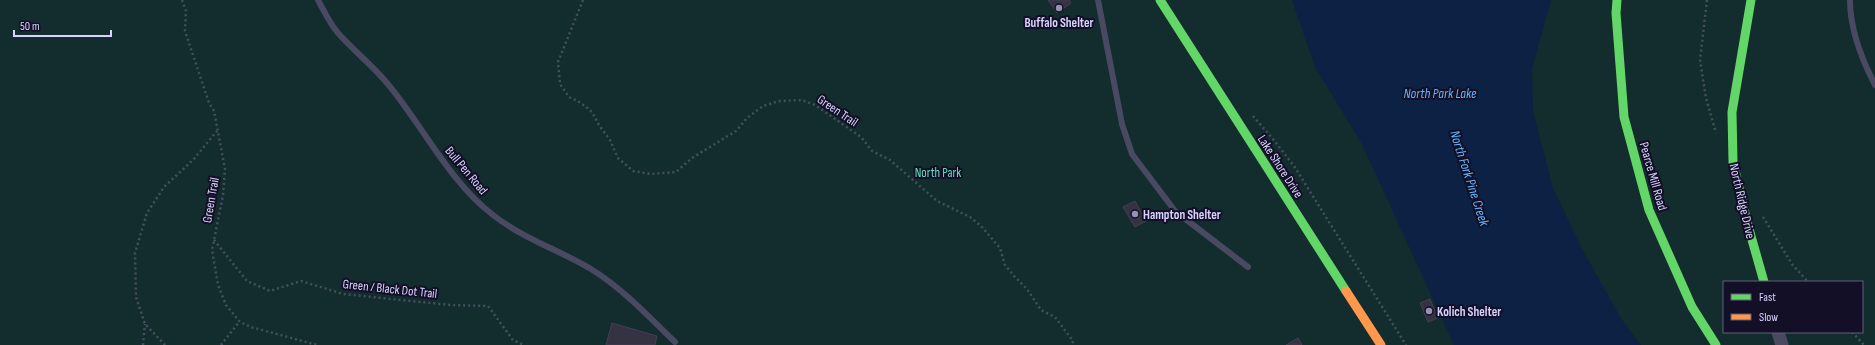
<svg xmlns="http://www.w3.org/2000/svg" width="1875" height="345" viewBox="0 0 1875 345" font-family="'Sofia Sans Condensed',sans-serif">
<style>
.green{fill:#132c2d;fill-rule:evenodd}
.water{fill:#0d2144}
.building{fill:#343243;stroke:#433f54}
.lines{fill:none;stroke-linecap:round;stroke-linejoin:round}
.path{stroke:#44505f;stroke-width:2.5;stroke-dasharray:2 3;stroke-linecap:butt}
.lane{stroke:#4a4962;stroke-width:6}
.street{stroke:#4a4962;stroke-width:13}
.fast{stroke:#63d668;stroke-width:9}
.slow{stroke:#ff974d;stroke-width:9}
.poi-dot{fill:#9591b1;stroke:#130f26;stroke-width:1.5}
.labels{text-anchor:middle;stroke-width:4;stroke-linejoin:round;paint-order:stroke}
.poi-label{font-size:13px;font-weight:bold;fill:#d9d4ff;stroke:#130f26;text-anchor:start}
.street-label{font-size:13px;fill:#d9d4ff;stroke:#130f26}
.park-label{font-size:13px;fill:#5fe0c0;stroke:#130f26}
.water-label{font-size:14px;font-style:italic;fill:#62b6ff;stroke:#130f26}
</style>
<rect width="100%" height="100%" fill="#161421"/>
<path class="green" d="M0,0h1875v345h-1875zM1724,282h138v50h-138z"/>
<path class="water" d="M1292,0h259l-19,69 1,42 20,77 29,61 40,71 19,25h-187l-92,-201 -47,-77z"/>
<path class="building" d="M1048,0h21l2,3 -14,10z
M1135,201l11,20 -11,6 -12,-20z
M1430,299l8,19 -10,4 -8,-19z
M612,323l45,13 -2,9h-49z
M1298,338l4,7h-16z"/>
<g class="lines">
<path class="path" d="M182,0l4,11 -1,20 24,72 5,8 11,58 -2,26 -11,55 6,35 8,20 14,17 11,5 66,18
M583,0l-25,62 2,22 9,13 12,6 11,9 7,13 11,15 8,18 15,13 18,3 25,-2 16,-14 44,-27 11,-13 16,-12 16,-5 23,-1 13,5 46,32 11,14 18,9 47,41 33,16 11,9 19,22 5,17 9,11 13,13 14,21 14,7 18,24 -1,4
M1707,0l-7,60 6,38 10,35
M1253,116l20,23 21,27 112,179
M1763,217l29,47 16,18
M214,240l33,41 23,10 31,-10 42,13 107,11 38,1 25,34 11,5
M1852,332l12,13
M143,345l2,-21
M165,345l-20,-21 -9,-27 -1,-44 12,-40 17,-26 29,-27 24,-29
M221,345l18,-23"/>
<path class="lane" d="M318,0c6,11 12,24 20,33 16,18 34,32 49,50 36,43 61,97 106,132 29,23 66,35 98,54 31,19 58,48 84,73
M1098,0l24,124 10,30 43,57 73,56
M1850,0c0,30 11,58 25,85"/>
<path class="street" d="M1778,332l4,13"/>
<path class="fast" d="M1160,0l186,291
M1617,0l-1,13 8,104 25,93 43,97 24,38
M1751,0l-19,112 1,50 14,60 17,60"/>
<path class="slow" d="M1346,291l35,54"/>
</g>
<g class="poi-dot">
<circle cx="1059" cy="8" r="4"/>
<circle cx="1135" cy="214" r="4"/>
<circle cx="1429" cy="311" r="4"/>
</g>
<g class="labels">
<g class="poi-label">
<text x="1059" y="27" text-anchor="middle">Buffalo Shelter</text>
<text x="1143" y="219">Hampton Shelter</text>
<text x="1437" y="316">Kolich Shelter</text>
</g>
<g class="street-label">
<text transform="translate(838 110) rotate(34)" y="5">Green Trail</text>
<text transform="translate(1281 166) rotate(57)" y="5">Lake Shore Drive</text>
<text transform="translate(467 170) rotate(50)" y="5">Bull Pen Road</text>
<text transform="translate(1654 176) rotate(74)" y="5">Pearce Mill Road</text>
<text transform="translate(210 200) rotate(-80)" y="5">Green Trail</text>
<text transform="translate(1743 201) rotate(77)" y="5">North Ridge Drive</text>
<text transform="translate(390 288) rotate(6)" y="5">Green / Black Dot Trail</text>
</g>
<g class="park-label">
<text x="938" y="177">North Park</text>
</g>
<g class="water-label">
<text x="1440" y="98">North Park Lake</text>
<text transform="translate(1470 178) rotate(72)" y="5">North Fork Pine Creek</text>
</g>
</g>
<rect x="1723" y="281" width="140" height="52" fill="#130f26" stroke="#625e7d"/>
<rect x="1731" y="294" width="20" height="6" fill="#63d668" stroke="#625e7d"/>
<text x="1759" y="301" font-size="12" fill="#d9d4ff">Fast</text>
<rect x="1731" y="314" width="20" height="6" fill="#ff974d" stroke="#625e7d"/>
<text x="1759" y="321" font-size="12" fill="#d9d4ff">Slow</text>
<path d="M14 30v6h97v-6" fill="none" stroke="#d9d4ff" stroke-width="2"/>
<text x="20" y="30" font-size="12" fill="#d9d4ff" stroke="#130f26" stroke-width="3" paint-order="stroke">50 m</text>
</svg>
